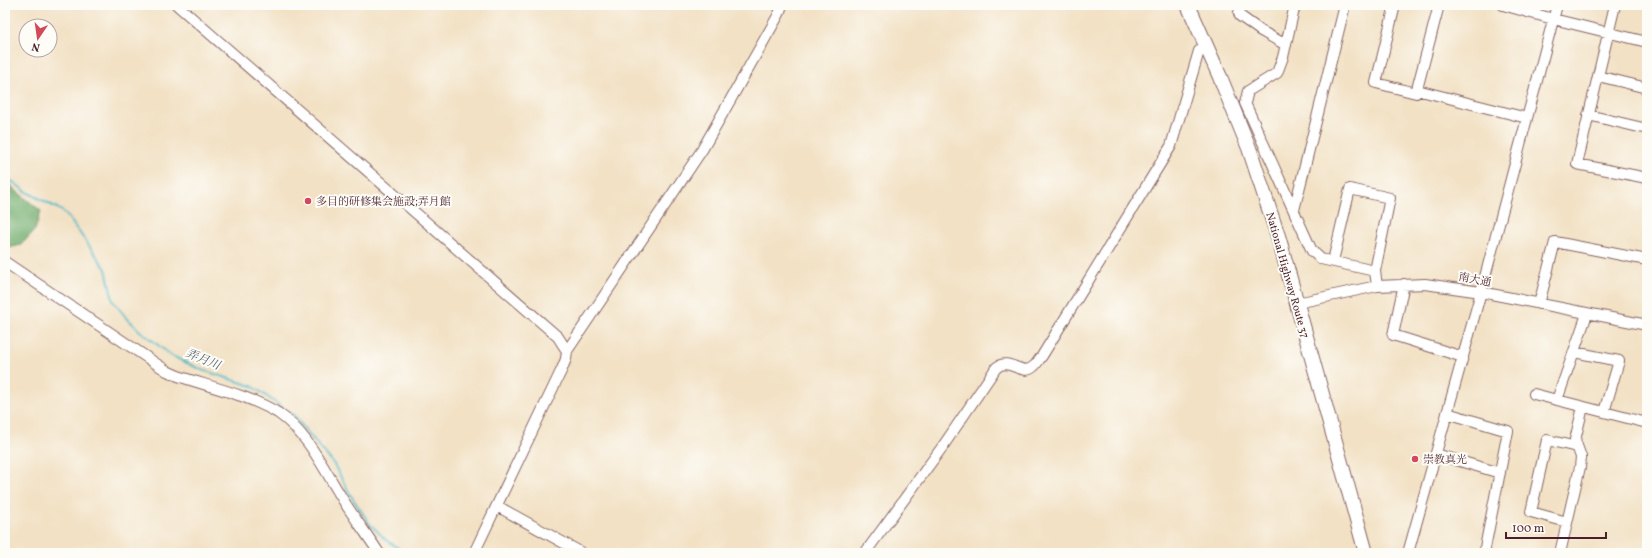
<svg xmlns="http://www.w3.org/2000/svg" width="1652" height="558" viewBox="0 0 1652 558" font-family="Vollkorn,'Noto Serif JP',serif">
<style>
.forest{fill:#70ac6c;stroke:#5d664c}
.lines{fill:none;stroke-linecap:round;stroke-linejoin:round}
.stream{stroke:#4eb9ca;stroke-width:2}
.minor-casing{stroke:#856361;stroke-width:12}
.highway-casing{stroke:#856361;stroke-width:16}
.minor{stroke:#fff;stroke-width:10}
.highway{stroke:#fff;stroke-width:14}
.poi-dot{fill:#d1495b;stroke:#fdfcf7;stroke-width:1.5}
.labels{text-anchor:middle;stroke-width:4;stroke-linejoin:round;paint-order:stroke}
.poi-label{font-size:11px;fill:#4a1f2b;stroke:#fdfcf7;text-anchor:start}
.street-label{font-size:11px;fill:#4a1f2b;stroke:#fdfcf7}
.water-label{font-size:12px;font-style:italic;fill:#4c5d6b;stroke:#fdfcf7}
</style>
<rect width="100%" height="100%" fill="#fdfcf7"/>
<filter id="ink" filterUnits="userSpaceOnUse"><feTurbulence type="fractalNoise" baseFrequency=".025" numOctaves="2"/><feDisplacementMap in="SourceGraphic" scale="8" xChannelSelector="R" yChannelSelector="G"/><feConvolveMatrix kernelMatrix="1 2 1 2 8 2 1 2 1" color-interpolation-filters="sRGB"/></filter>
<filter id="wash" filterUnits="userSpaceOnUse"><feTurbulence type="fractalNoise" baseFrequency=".012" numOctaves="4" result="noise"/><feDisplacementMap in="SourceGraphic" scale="16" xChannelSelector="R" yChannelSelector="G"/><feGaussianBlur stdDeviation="0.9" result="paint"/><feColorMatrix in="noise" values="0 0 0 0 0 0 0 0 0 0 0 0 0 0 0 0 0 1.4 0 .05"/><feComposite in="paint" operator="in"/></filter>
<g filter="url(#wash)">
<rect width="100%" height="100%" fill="#f2e1c4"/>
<path class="forest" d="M5,177l9,12 27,22 -6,19 -14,15 -16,4z"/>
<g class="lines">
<path class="stream" d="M5,176l20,15 32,17 8,5 41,56 7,32 12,15 15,15 32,25 30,14 50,16 41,29 40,48 20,36 17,25 15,15 16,11v3"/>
</g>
</g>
<g filter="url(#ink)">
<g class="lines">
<g class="minor-casing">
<path id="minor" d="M177,5l381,332 9,14
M1241,5l-2,8 1,3 21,15 25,14
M1295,5l-12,52 -6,16 -29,18 -3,12 67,148 9,8 54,12 2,15
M1395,5l-19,78 40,10 23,-88
M1503,5l50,14 94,23
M1615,5l-38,159 70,14
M1598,76l49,12
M1417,90l110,28
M1588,115l59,14
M1294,210l51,-205
M1333,261l17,-72 40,9 -15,73
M5,262l162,109 11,5c33,11 70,19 100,37 31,21 47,59 67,90 11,17 23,33 34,50
M1404,284l-11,51 70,22
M1297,303l80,-17 48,-2 56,8 166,33
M1539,304l16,-62 92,18
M1587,314l-30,86 90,23
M1574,352l45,9 -15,51
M1534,394l23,6
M1447,413l61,18 -24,122
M1436,454l64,19
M497,506l85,47
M1567,522l-36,-10 16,-72 30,7
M474,553l88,-184 4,-10 1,-8 135,-201 77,-136 3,-9
M865,553l78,-107 53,-78c13,-12 27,10 38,-2 3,-2 5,-7 8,-10l129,-210 28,-95 7,-7
M1408,553l73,-261 76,-287
M1560,553l20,-86 1,-10 -6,-17 8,-33"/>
</g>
<g class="highway-casing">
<path id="highway" d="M1188,5l32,72 29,71 30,91 87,314"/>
</g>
<use href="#minor" class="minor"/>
<use href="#highway" class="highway"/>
</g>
</g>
<g class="poi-dot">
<circle cx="308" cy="201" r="4"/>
<circle cx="1415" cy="459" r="4"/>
</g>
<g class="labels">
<g class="poi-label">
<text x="316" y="205">多目的研修集会施設;弄月館</text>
<text x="1423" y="463">崇教真光</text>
</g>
<g class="street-label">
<text transform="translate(1288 275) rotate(74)" y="4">National Highway Route 37</text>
<text transform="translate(1475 279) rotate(11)" y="4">南大通</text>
</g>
<g class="water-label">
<text transform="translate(203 359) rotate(22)" y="4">弄月川</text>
</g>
</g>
<rect width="1652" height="558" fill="none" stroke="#fdfcf7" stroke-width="20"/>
<g transform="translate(38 38) rotate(193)"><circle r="19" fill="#fdfcf7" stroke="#b5a4a5"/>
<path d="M0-3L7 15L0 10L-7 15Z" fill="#d1495b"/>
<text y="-6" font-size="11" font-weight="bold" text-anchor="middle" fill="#4a1f2b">N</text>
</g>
<path d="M1506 532v6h100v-6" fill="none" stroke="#4a1f2b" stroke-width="2"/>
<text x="1512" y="532" font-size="12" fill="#4a1f2b" stroke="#fdfcf7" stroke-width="3" paint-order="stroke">100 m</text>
</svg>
